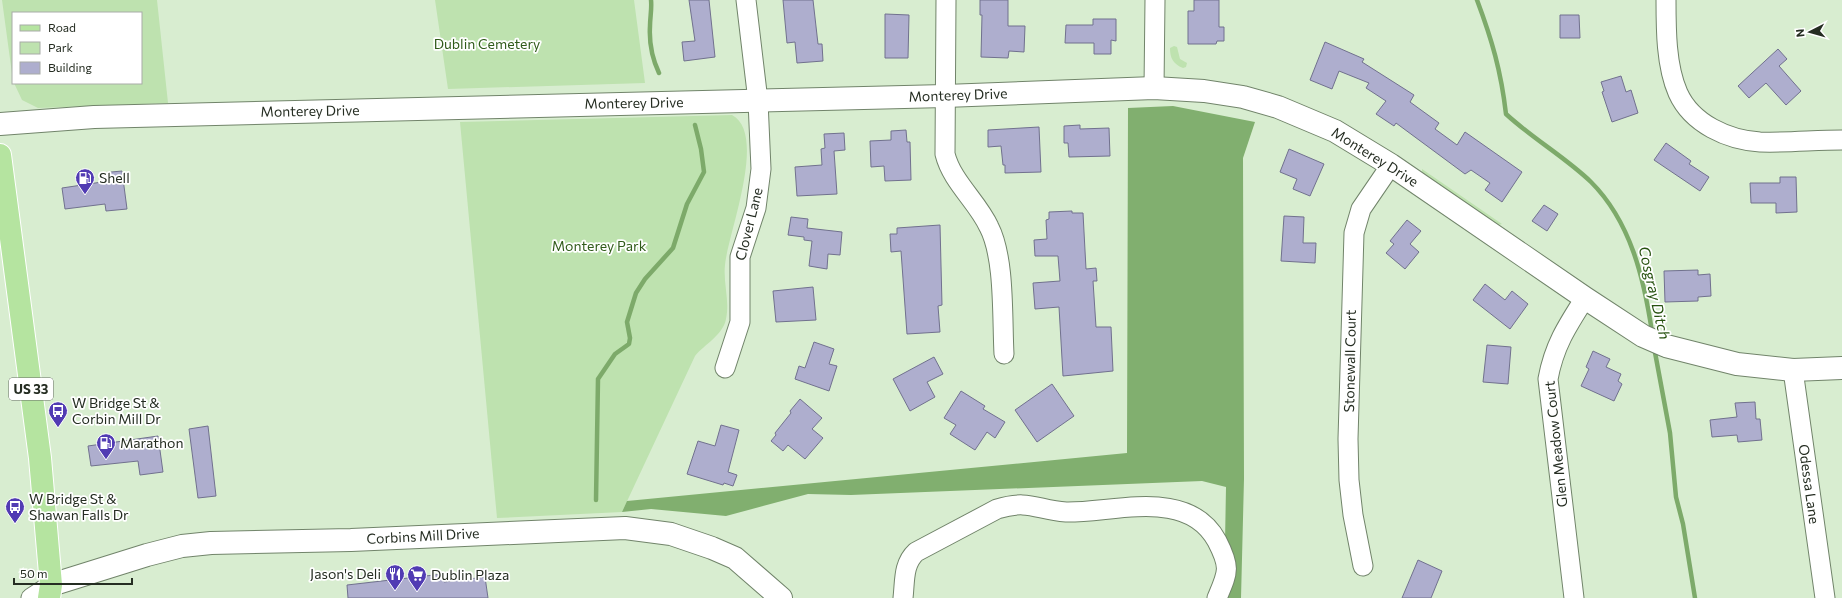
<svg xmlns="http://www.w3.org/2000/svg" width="1842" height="598" viewBox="0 0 1842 598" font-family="Commissioner,sans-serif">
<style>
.green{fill:#bee2af}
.forest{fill:#81af6f}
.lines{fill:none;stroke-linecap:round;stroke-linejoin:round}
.stream{stroke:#7daa6a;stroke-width:4.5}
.building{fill:#aeaece;stroke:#71718e}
.minor-casing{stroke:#71846a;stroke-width:21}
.tertiary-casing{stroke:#71846a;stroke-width:24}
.primary-casing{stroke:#fff;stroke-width:24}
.minor{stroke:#fff;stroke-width:19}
.tertiary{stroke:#fff;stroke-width:22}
.primary{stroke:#b5e4a0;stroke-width:22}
.labels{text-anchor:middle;stroke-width:3.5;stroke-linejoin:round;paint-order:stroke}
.shield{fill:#fff;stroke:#666c64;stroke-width:1}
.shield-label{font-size:13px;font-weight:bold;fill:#252d22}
.park-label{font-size:14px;fill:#305b1a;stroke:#fff}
.street-label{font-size:14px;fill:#252d22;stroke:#fff}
.poi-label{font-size:14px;fill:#252d22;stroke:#fff;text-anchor:start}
.water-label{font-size:15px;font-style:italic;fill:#275210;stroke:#fff}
</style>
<rect width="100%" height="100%" fill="#d8edd0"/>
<path class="green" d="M2,0h155l11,103 -130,5 -16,-8 -8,-17h127v-70h-128v68z
M435,0h199l11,83 -197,6z
M1174,46l3,1 3,12 7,4 -1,4 -3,1c-10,-4 -13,-10 -13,-20z
M732,115c36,19 -4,118 -7,150 -2,18 5,36 1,54 -3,16 -21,25 -31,37l-73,156 -125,6 -37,-396z
M1422,169l80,55 -4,1 -76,-53z"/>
<path class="forest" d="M1173,106l82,16 -12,36 1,321 -3,119h-17l2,-111 -24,-6 -351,14 -43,-1 -82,22 -75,-7 -29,3 5,-11 500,-48 1,-345z"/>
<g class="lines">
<path class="stream" d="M651,0c1,9 -1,17 -1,26 -1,16 2,32 9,47
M1477,0c15,40 24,71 29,114 27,25 59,43 85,68 40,40 53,97 61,150
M1654,347l16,86 6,64 7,27 12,74
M596,500l2,-121 17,-25 14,-10 1,-6 -3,-16 9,-29 9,-14 28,-31 14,-44 17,-32 -3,-23 -6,-24"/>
</g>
<path class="building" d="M689,0h20l6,57 -31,4 -2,-19 13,-1z
M783,0h30l5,44h4l1,17 -26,2 -2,-21 -8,1z
M980,0h28v26h17l-1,26 -15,-1 -1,7 -27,-1 1,-42h-2z
M1194,0h25v27h5v14h-7l-1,3h-28v-33h6z
M885,14l24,1 -1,43h-23z
M1560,15h19l1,23h-20z
M1093,19h23v22l-5,-1v14h-17v-11h-29l1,-18h27z
M1325,42l39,17 -2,3 52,33 -4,7 29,21 -4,6 22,16 8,-13 57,40 -20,30 -17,-12 5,-7 -19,-13 -6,4 -69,-51 -2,3 -18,-12 10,-13 -20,-13 3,-5 -30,-12 -7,18 -22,-9z
M1778,49l9,10 -8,7 22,25 -15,14 -20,-22 -17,15 -11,-12z
M1621,76l5,16 5,-2 7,23 -26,9 -10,-30 2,-1 -3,-9z
M1080,125v4l29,-1 1,28 -41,1 -1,-14h-4v-17z
M1039,127l2,45 -36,1v-8h-2l-2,-19 -13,1v-17z
M906,130l1,12h3l1,38 -26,1 -1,-15 -13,1 -1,-26 21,-1v-9z
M844,133l1,17 -11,1 3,43 -40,2 -2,-29 27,-2 -1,-16 4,-1 -1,-14z
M1666,143l25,18 -2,3 20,13 -9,14 -46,-31z
M1289,149l35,15 -14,32 -17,-7 4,-10 -17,-7z
M122,171l5,38 -21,2 -1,-7 -40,5 -3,-21 40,-6 -1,-9z
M1780,177h16l1,35 -21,1v-10h-25l-1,-20h30z
M1544,205l14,9 -11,17 -15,-10z
M1072,211v2h11l3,56 10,-1 1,13h-4l3,46h15l2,44 -50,5 -4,-69 -24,2 -2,-26 27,-2 -2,-25h-23l-1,-16 13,-1 -1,-19 3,-1v-7z
M1284,216l20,1 -1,26h13l-1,20 -34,-2z
M791,217l17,2 -1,9 35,4 -2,23 -12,-1 -1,15 -18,-3 3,-25 -8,-1v-3l-16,-2z
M1407,220l14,11 -11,13 9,8 -14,17 -19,-16 8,-9 -4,-3z
M940,225l2,80 -4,1 2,26 -33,2 -6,-83 -10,1 -1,-18h7v-6z
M1698,270v5l12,-1 1,22 -13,1v4l-33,1 -1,-31z
M1485,284l20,16 7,-9 16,13 -18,25 -37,-29z
M813,287l3,33 -40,2 -3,-31z
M814,342l20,7 -5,15 8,2 -8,25 -34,-12 4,-13 6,2z
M1487,345l24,2 -3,37 -25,-2z
M1593,351l17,8 -4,8 15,7 -3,7 4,3 -8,17 -33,-15 8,-17 -3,-2z
M934,357l9,17 -16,8 8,15 -25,14 -17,-32z
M1052,384l22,32 -37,26 -22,-32z
M961,391l24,15 -2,3 22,13 -10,16 -8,-6 -12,18 -25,-16 6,-9 -12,-7z
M800,399l22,19 -10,11 11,9 -18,21 -17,-14 -5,6 -12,-10 5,-6 -1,-2 16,-20 -1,-2z
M1755,402l1,17h4l2,21 -24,2 -1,-7 -25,2 -2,-17 27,-3 -2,-14z
M721,425l18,5 -11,42 9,3 -4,11 -9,-3 -1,2 -36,-11 11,-33 17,5z
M208,426l8,70 -18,2 -9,-69z
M158,436l5,36 -23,3 -2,-14 -47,5 -3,-20z
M1418,560l24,11 -11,27h-29z
M443,574l1,8 41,-5 3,21h-140l-1,-13z"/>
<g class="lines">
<g class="minor-casing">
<path id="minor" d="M946,0l-1,154c7,28 32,47 44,73 16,31 13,90 15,127
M1666,0c0,29 0,66 12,93 14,31 50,47 82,49 27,1 55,-2 82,-2
M1154,88l1,-88
M725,368l15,-46v-65l16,-49 5,-39 -3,-68 -12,-101
M1793,370l32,228
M1363,566l-10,-51 -4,-35 -1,-41 6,-206 7,-24 30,-44
M31,598l20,-13
M903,598c2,-17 0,-34 13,-46l81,-43c32,-10 40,1 69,3 48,1 122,-25 151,29 14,27 11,31 0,57
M1574,598l-26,-219c6,-33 19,-53 37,-81"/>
</g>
<g class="tertiary-casing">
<path id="tertiary" d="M0,124l94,-7 851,-21 209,-8 50,3 39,6 35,10 57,24 56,34 194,133 58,38 23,10 71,18 56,6 49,-2
M51,585l96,-30 35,-9 29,-3 140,-3 274,-12 46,6 41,14 23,10 46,40"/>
</g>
<g class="primary-casing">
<path id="primary" d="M0,155l40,303 11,127 -2,13"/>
</g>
<use href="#minor" class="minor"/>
<use href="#tertiary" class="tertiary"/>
<use href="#primary" class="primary"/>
</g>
<defs>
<g id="fuel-pin" transform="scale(1)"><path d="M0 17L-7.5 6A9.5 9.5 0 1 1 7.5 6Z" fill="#513bb3" stroke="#fff"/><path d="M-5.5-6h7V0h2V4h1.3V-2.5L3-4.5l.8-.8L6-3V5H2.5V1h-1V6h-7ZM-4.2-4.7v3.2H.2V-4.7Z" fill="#fff"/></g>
<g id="bus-pin" transform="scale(1)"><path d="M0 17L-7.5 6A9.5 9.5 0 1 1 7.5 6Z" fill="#513bb3" stroke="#fff"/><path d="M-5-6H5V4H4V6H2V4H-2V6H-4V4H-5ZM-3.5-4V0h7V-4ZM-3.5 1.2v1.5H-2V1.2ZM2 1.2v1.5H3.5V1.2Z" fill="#fff"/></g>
<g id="restaurant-pin" transform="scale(1)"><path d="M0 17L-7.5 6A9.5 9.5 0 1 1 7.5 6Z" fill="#513bb3" stroke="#fff"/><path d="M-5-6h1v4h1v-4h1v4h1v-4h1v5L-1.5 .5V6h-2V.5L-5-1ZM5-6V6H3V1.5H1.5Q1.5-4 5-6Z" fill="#fff"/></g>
<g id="supermarket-pin" transform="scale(1)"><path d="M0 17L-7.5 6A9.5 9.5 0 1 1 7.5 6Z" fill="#513bb3" stroke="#fff"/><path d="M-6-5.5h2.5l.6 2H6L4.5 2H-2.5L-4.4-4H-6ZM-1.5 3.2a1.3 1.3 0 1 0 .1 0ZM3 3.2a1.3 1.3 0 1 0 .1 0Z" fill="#fff"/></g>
</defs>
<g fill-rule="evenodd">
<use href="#fuel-pin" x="85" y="178"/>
<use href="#bus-pin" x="58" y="411"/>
<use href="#fuel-pin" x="106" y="443"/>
<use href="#bus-pin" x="15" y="507"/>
<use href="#restaurant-pin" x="395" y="574"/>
<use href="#supermarket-pin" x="417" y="575"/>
</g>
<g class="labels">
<rect class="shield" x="9" y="378" width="44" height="22" rx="3"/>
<g class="shield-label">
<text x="31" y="394">US 33</text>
</g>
<g class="park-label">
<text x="487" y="49">Dublin Cemetery</text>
<text x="599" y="251">Monterey Park</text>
</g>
<g class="street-label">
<text transform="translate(958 95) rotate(-2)" y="5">Monterey Drive</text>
<text transform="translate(634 103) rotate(-1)" y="5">Monterey Drive</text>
<text transform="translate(310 111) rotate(-1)" y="5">Monterey Drive</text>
<text transform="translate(1375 157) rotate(32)" y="5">Monterey Drive</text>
<text transform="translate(749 224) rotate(-76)" y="5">Clover Lane</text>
<text transform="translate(1350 361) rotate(-89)" y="5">Stonewall Court</text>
<text transform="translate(1556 444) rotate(-96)" y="5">Glen Meadow Court</text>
<text transform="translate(1809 484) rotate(82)" y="5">Odessa Lane</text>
<text transform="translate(423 536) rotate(-3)" y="5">Corbins Mill Drive</text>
</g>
<g class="poi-label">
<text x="99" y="183">Shell</text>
<text x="72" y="408">W Bridge St &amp;<tspan x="72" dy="16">Corbin Mill Dr</tspan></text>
<text x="120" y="448">Marathon</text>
<text x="29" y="504">W Bridge St &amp;<tspan x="29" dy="16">Shawan Falls Dr</tspan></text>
<text x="381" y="579" text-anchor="end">Jason's Deli</text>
<text x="431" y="580">Dublin Plaza</text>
</g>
<g class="water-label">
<text transform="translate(1654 293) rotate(77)" y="5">Cosgray Ditch</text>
</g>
</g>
<rect x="12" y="12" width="130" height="72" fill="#ffffff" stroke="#a8aba7"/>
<rect x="20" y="25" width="20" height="6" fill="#b5e4a0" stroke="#a8aba7"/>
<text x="48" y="32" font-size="12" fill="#252d22">Road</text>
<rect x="20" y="42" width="20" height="12" fill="#bee2af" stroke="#a8aba7"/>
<text x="48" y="52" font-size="12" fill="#252d22">Park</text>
<rect x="20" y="62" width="20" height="12" fill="#aeaece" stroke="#a8aba7"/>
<text x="48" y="72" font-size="12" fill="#252d22">Building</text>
<g transform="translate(1810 32) rotate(264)" stroke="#ffffff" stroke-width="3" paint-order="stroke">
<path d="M0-3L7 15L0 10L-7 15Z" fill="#252d22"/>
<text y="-6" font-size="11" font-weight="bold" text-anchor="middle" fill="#252d22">N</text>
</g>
<path d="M14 578v6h118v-6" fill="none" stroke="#252d22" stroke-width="2"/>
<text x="20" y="578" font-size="12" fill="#252d22" stroke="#ffffff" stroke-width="3" paint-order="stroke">50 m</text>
</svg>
